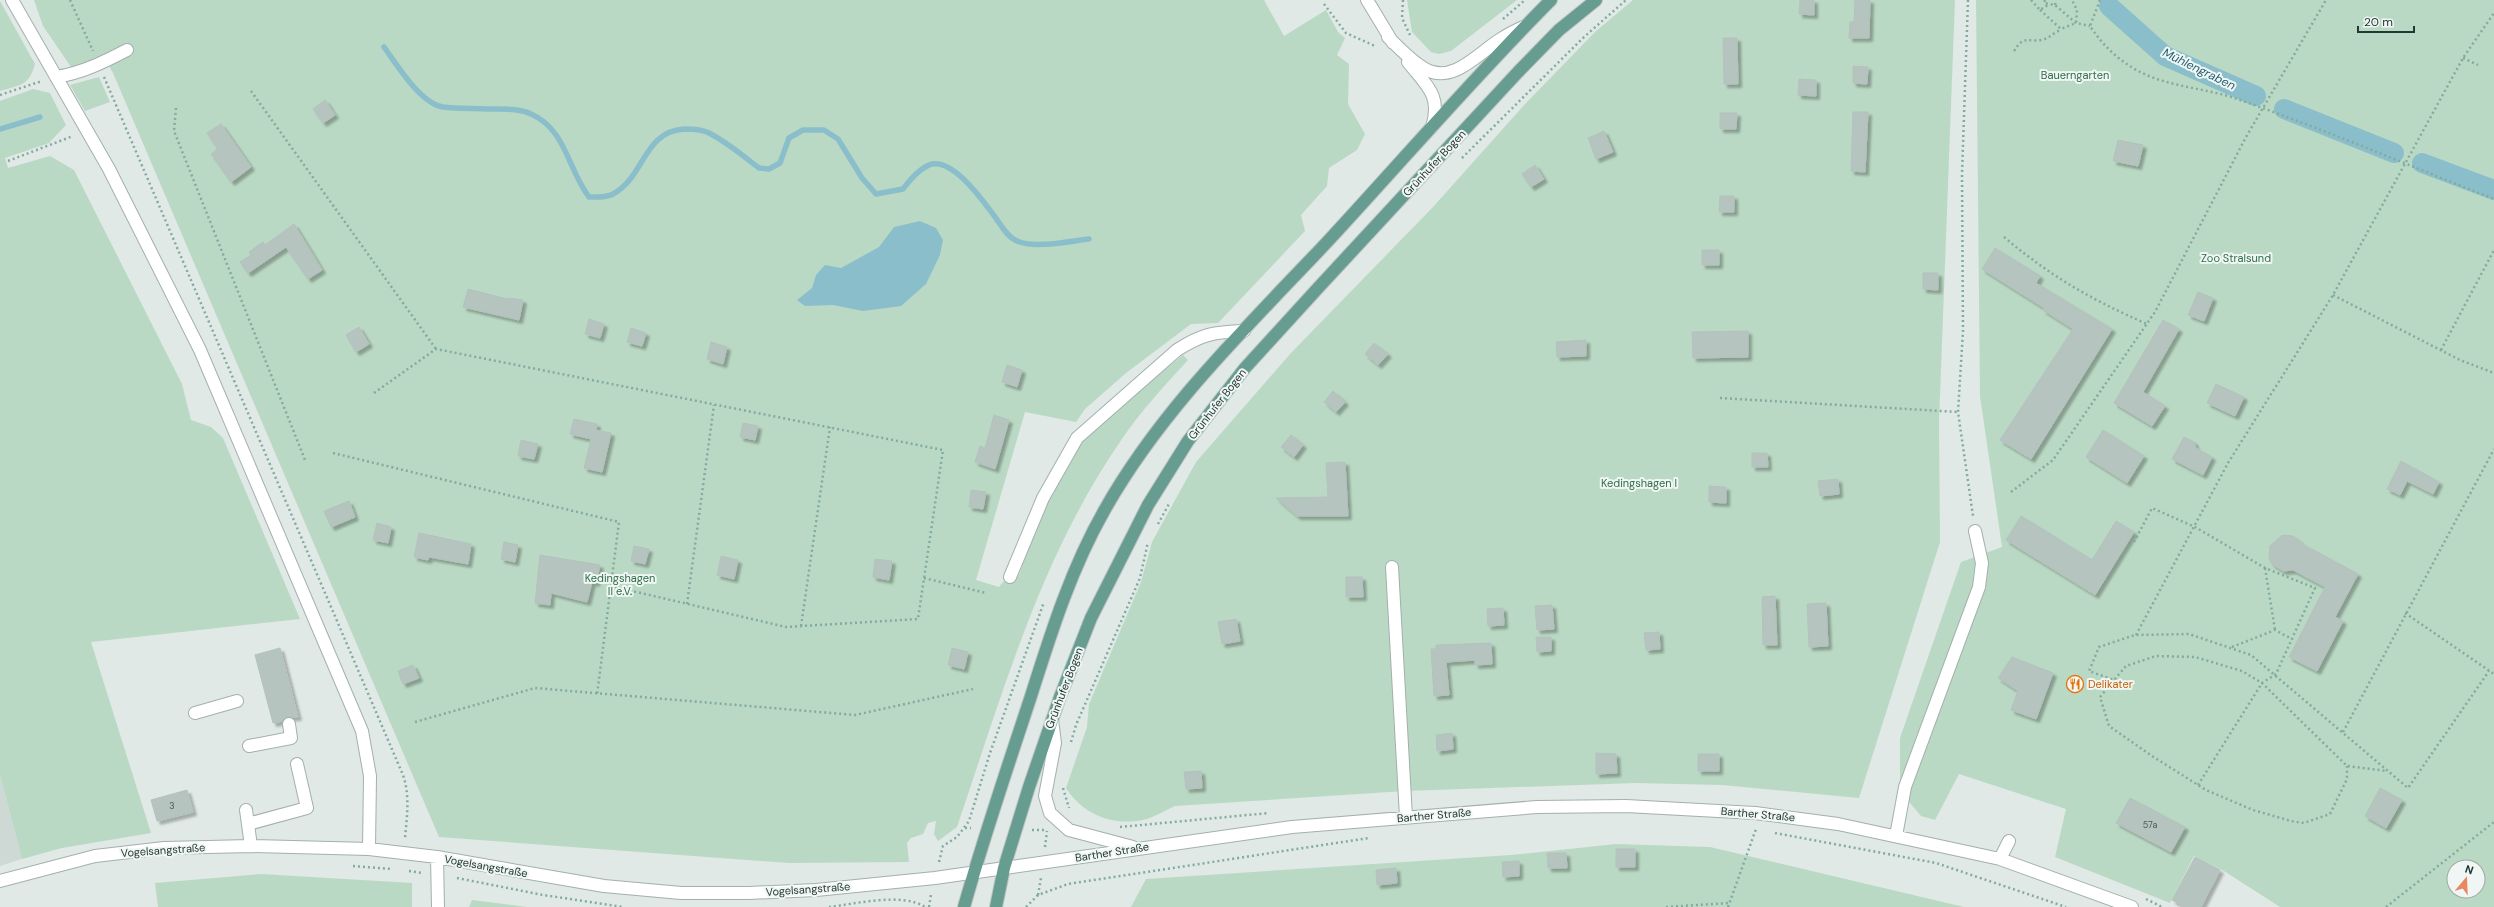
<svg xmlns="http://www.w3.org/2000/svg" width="2494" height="907" viewBox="0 0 2494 907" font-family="'DM Sans',sans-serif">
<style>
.built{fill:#ced9d5}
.green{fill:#bad9c4;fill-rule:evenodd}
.water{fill:#8bbecb}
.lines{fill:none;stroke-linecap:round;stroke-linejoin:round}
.stream{stroke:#8bbecb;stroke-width:5.5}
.canal{stroke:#8bbecb;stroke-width:20}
.building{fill:#b5c4bf;stroke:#b3c2bd;filter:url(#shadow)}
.minor-casing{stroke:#a3b0ad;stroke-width:14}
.major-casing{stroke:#bdc3c2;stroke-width:14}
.path{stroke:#82aba0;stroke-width:2.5;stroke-dasharray:2 3;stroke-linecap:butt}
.minor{stroke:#fff;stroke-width:12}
.major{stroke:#679c91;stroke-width:12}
.labels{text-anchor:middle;stroke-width:4;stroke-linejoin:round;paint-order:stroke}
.number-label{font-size:9px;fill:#475b56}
.park-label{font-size:11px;fill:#2f6c4a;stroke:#f0f6f3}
.street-label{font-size:11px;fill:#223833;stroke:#f0f6f3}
.food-label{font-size:11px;fill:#c56008;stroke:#f0f6f3;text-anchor:start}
.water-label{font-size:12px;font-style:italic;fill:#215e6f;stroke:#f0f6f3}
</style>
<defs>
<filter id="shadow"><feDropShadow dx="3.5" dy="3.5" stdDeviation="1" flood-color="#0004"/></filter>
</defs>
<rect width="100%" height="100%" fill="#e0e9e6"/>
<path class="built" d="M0,775l22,84 -22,7z"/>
<path class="green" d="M34,0h1230l20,36 42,-26 12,22 7,6 -8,17 12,9 -1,40 17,30 -8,16 -28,18 -2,18 -26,29 4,16 -87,92 -27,1 -65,49 -41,36 -9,13 -51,-10 -49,168 23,7 4,-5 16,-7c15,-41 26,-88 54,-123 30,-38 73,-66 110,-97l5,5c-23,25 -47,51 -66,79 -81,116 -120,256 -165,388l-19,14 -4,-7 2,-13 -8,2 -5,11 -12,4 -4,5 2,19 -120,1 -350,-26 -326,-764 -5,-9 -37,3 -28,-41z
M1407,0h110l-66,51 -12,3 -8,-2 -19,-20z
M1633,0h322l-16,421 1,121 -81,256 -137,-13 -86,-2 -231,8 -230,15c-9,4 -19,10 -28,13 -32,8 -63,-3 -81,-31l21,-61 2,-23 52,-122 11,-40 44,-80 95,-109 142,-146 94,-105 68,-70z
M1976,0h518v907h-214l-56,-36 -30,-15 -24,47 -115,-46 11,-48 -107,-35 -24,46 -14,-4 -21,-25v-53l61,-176 41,-15 -22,-151zM2454,867h24v24h-24z
M0,1l35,63c-6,22 -15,21 -35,27z
M99,77l11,25 -25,9 -15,-26z
M33,89l17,4 16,32 -17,18 -44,15 3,10 42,-12 24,14 108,214 9,36 20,7 12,11 77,181 -209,23 60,191 -89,15 -40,11 -22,-84v-674z
M1616,844l94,3 254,60h-833l15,-28 365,-24z
M261,874l151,9v24h-254l-3,-24z
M472,900l55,7h-58z"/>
<path class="water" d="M920,221l16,7 7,12 -3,15 -14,29 -25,22 -38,5 -30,-6 -28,1 -8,-6 15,-12 4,-13 9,-10 16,3 38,-21 15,-20z"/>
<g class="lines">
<path class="stream" d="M384,47c13,18 36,56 59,60 15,2 31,1 46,2 13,0 30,-1 42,5 35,15 37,56 58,83 8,0 17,1 24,-3 32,-17 30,-63 72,-65 8,0 16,0 24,4 18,9 34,23 50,35l10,1 11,-6 9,-25 14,-8h21l14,9 24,39 14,16 27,-5c7,-9 15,-19 26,-24 23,-9 54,36 66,52 6,8 12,20 22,24 17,8 54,0 72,-2
M0,129l40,-12"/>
<path class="canal" d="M2109,6l56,50 91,40
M2284,109l110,44
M2422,163l72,27"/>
</g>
<path class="building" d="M1800,0h14v15l-15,-1z
M1855,0h15l-1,38h-20l1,-16h4z
M1723,38h14l1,46h-14z
M1853,66l15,1 -1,17 -14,-1z
M1799,79l17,1v16l-18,-1z
M325,100l10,15 -12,8 -10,-14z
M1853,112h15l-3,60 -14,-1z
M1720,113h17l-1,16h-16z
M221,124l30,43 -20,15 -20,-28 7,-5 -11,-16z
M1604,131l9,21 -17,7 -8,-21z
M2118,140l25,5 -5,21 -25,-5z
M1535,165l9,14 -13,8 -9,-13z
M1720,196h14v16h-15z
M294,224l28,46 -14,9 -22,-32 -38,26 -8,-11 11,-7 -2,-3 14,-10 2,3z
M1995,248l45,28 -4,7 76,46 -81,130 -31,-19 73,-111 -30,-19 1,-2 -62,-39z
M1702,250h17v15h-17z
M1923,273h15v17l-15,-1z
M468,289l39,10 1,-1 15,2 -4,20 -56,-13z
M2198,292l15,6 -9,23 -16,-6z
M589,319l15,5 -4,14 -15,-4z
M2163,320l16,9 -36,63 22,14 -13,20 -38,-23z
M359,327l10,17 -13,8 -10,-17z
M631,328l15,5 -4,13 -15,-4z
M1748,331v26l-55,1 -1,-26z
M1586,340v16l-29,1 -1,-15z
M711,342l16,5 -4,17 -16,-5z
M1374,343l14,11 -10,11 -13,-11z
M1007,365l15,5 -5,17 -15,-5z
M2216,384l28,13 -9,19 -28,-13z
M1333,391l12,11 -9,10 -12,-10z
M994,415l15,5 -14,49 -20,-7 5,-16 5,2z
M574,419l23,5 -1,6 15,3 -9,39 -18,-4 7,-29 -21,-5z
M743,423l15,3 -3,14 -15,-3z
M2103,430l41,26 -17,27 -41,-26z
M1291,435l12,10 -9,12 -13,-10z
M2184,437l10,5 2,6 16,9 -9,18 -31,-16z
M521,440l17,4 -4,15 -16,-3z
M1752,453h15l1,14h-16z
M2401,461l38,21 -6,12 -26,-13 -7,14 -13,-6z
M1345,462l3,54h-51l-21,-18 52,-1 -2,-34z
M1838,479l1,15 -19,2 -2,-15z
M1709,486l17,1v16l-17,-1z
M971,490l15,2 -3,17 -14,-2z
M349,501l6,16 -24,10 -7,-16z
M2021,516l71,44 24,-39 18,11 -39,63 -89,-55z
M377,523l14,4 -3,16 -15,-3z
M419,533l52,11 -3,20 -39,-7 -1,3 -14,-3z
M2282,535l11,1 11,9 54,29 -23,43 8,4 -26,50 -28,-14 36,-70 -32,-17 -10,1 -11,-7 -3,-5 1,-13z
M504,542l14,3 -3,17 -14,-3z
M634,546l15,3 -4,15 -14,-3z
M540,555l60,10 -4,18 -4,-1 -5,20 -36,-9 -1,12 -15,-2z
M721,556l17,4 -4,19 -17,-4z
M875,559l17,2 -3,19 -16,-3z
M1346,577h16l1,20h-17z
M1775,596l2,49h-14l-1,-48z
M1826,603l2,43 -19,1 -2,-43z
M1552,605l2,24 -17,1 -2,-24z
M1503,608l1,17 -16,1 -1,-17z
M1236,619l4,22 -18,3 -4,-22z
M1659,632l1,17 -14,1 -2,-17z
M1536,637h15v14l-14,1z
M1491,643l1,21 -17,1v-5l-29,2 3,33 -15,1 -3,-47h5v-4z
M280,648l18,69h-10l-6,4 -9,2 -18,-68z
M952,648l16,4 -4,17 -16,-4z
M2012,657l41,16 -17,46 -25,-9 7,-19 -20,-13z
M413,665l6,13 -16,6 -5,-13z
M1452,733l1,16 -16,2 -1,-16z
M1596,753l20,1 1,19 -21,1z
M1698,754h21v17h-21z
M1201,771l1,17 -16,1 -2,-17z
M2380,788l22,12 -16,28 -21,-12z
M187,790l6,22 -36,9 -6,-21z
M2130,798l55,29 -14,25 -55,-29z
M1616,849h19v18h-19z
M1547,853h19l1,15h-19z
M2195,857l25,13 -19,37h-16l-13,-7z
M1519,861v15l-16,1 -1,-15z
M1396,868l1,15 -20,2 -1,-15z"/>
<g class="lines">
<g class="minor-casing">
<path id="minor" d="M12,0l97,169 91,181 162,381 8,45 -1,73
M1367,0l26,43
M1388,37c12,12 23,24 37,32 28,16 54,-17 76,-30 7,-5 14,-8 22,-12
M1408,62c18,23 34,33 24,65
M56,77c26,-4 48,-15 71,-27
M1392,567l14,250
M1010,577l33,-79 34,-60 100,-88c25,-16 37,-18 67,-19
M195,713l42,-12
M1052,720l3,23 -10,53 5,17 19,17 64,17
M249,746l42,-8 -2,-14
M246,810l5,36
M248,824l59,-16 -10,-44
M1896,836l9,-49 74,-200 3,-24 -7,-32
M437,857l1,50
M2000,859l9,-18
M0,881l95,-25 69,-8 87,-2 118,3 68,8 167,29 77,7h68l67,-3 119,-12 357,-51 245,-20 89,-1 129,7 83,11 162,35 132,48"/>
</g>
<g class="major-casing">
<path id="major" d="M964,907c20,-71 44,-141 67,-211 20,-63 40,-127 73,-185 57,-102 145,-186 225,-271 74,-80 145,-163 222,-240
M996,907l8,-39 25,-81 31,-90 31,-79 57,-113 40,-64 57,-73 73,-80 200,-216 41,-42 37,-30"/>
</g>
<path class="path" d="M70,0l23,51
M1403,0l-1,18 8,17
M1968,0l-6,174 1,157 -5,81 15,104
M2031,0l9,10 8,-5
M2045,0l-1,3 11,2 21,18 14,3
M2100,0l-10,26c11,17 26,32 43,42 33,20 72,19 107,32 86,30 170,66 254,99
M1324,4l22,29 29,13
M2055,5l1,-5
M2040,10l21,19 15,-6 1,-13 -5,-10
M1503,19l22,-19
M2014,51c10,-16 13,-9 27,-11 8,-1 13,-8 20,-10
M2463,58l15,7
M104,77l299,698c7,20 4,42 2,63
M251,91l185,258
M0,95l42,-14
M176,108l-2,23 131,329
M1462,158l122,-121 42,-37
M8,161l65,-25
M2004,237c46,39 88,63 143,87
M2333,295l127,65 34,13
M2441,350l53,-100
M374,393l62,-44 507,101 -25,169 -132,8 -175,-41
M1720,398l238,14
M333,453l286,69 -22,173
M2011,492l42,-32 102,-148 91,-175 80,-137
M1158,524l11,-20
M2134,542l18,-34 43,19 70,41 50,20 -39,86 -14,9 -20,-12 -47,-14 -39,-1 -30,10 -12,14 -25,-9 10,-24 36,-12 54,-1 62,21 157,133 81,-117
M2265,568l10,62
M924,578l62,15
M687,604l27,-199
M2405,613l89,61
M801,626l29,-199
M2136,635l92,-172 105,-168 130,-237 31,-45
M2232,647l43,-17 17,9
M2114,680l-14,17 9,29 43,30 54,34 47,20 38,11 13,2 26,-9 17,-35v-13
M415,722l120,-34 320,27 118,-26
M2343,732l151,-283
M1071,742l5,-17 64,-147 8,-36
M2198,785l64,-102 85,83 40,5
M1063,788l6,20
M1120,827l149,-14
M965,828h6
M1032,830h13
M1775,833l161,30 130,44
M1045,847l2,-16
M939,862l4,-16 14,-9 12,-16 21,-68 54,-151
M353,866l39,3
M409,871l13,2
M457,878l86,17 80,12
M1038,895l3,-17
M2146,899l16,8
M829,907c26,-3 74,-15 96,0
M929,907l2,-13
M1026,907l12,-12 30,-11 301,-46
M1666,907l63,-4
M1728,907l28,-78
M2386,907l108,-85"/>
<use href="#minor" class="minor"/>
<use href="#major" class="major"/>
</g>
<defs>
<g id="restaurant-ring" transform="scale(0.9)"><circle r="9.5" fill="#f0f6f3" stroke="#e8710a" stroke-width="1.5"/><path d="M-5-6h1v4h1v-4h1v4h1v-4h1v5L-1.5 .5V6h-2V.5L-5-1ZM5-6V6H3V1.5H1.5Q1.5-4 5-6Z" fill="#e8710a"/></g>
</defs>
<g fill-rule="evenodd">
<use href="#restaurant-ring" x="2075" y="684"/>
</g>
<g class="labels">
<g class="number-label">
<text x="172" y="809">3</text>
<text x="2150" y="828">57a</text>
</g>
<g class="park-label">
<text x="2075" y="79">Bauerngarten</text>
<text x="2236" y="262">Zoo Stralsund</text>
<text x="1639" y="487">Kedingshagen I</text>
<text x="620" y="582">Kedingshagen<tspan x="620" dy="13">II e.V.</tspan></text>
</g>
<g class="street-label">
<text transform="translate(1434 163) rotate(-47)" y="4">Grünhufer Bogen</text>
<text transform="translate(1217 404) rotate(-52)" y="4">Grünhufer Bogen</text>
<text transform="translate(1064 688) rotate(-69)" y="4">Grünhufer Bogen</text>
<text transform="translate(1758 814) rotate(5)" y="4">Barther Straße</text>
<text transform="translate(1434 815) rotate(-5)" y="4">Barther Straße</text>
<text transform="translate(163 850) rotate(-4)" y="4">Vogelsangstraße</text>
<text transform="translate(1112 852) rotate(-9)" y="4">Barther Straße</text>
<text transform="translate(486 866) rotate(10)" y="4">Vogelsangstraße</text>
<text transform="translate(808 889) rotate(-4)" y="4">Vogelsangstraße</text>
</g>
<g class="food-label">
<text x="2088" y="688">Delikater</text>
</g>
<g class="water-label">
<text transform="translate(2199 69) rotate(26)" y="4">Mühlengraben</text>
</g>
</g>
<g transform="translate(2466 879) rotate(19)"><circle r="19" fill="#f0f6f3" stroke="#9eaaa6"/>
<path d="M0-3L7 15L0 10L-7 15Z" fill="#e78860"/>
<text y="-6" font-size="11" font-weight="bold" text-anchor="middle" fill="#223833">N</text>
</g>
<path d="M2358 26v6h56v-6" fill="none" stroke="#223833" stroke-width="2"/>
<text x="2364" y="26" font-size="12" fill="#223833" stroke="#f0f6f3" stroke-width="3" paint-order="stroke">20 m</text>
</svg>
